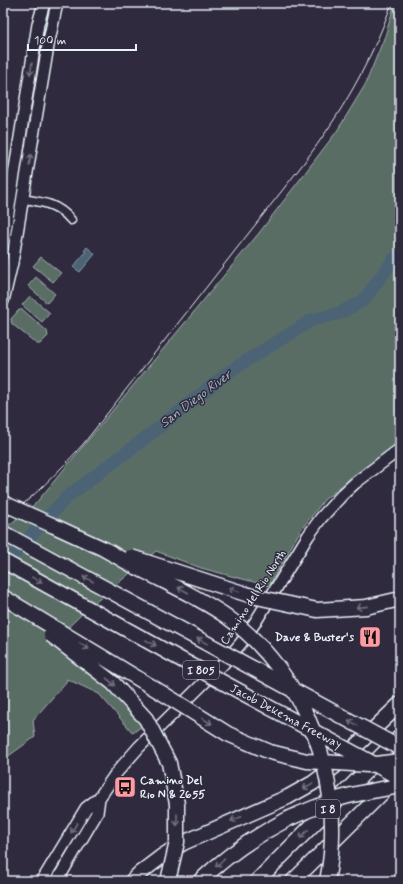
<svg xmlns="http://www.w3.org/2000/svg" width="403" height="884" viewBox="0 0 403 884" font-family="Mynerve,sans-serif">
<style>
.green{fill:#5a6d65;stroke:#a1afae}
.water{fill:#4b6474;stroke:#8a9ca9}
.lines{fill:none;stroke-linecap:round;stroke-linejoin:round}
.river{stroke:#4b6474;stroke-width:13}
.minor-casing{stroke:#e8f1f8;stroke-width:11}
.secondary-casing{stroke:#e8f1f8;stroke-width:14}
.motorway-casing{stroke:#e8f1f8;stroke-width:17}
.minor{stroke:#2f2a3d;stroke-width:8}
.secondary{stroke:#2f2a3d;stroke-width:11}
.motorway{stroke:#2f2a3d;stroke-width:14}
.tram{stroke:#e8f1f8;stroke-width:1}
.motorway-bridge-casing{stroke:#e8f1f8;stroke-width:17;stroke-linecap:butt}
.motorway-bridge{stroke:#2f2a3d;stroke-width:14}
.oneway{stroke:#70707e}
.labels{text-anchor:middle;stroke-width:3;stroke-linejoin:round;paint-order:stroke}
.shield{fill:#2f2a3d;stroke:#b0b5c0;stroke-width:1}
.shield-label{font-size:11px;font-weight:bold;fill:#e8f1f8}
.street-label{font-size:12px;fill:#e8f1f8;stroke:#2f2a3d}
.poi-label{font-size:12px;font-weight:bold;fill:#e8f1f8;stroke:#2f2a3d;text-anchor:end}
.water-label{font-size:13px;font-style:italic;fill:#a9b9c3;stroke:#2f2a3d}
</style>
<rect width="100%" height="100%" fill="#2f2a3d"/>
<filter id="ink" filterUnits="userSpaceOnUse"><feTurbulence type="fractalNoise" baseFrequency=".025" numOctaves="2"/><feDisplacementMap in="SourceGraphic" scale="8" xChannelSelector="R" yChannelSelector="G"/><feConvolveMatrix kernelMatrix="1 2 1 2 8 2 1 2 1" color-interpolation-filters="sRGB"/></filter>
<g filter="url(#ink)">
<path class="green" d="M395,3h5v439l-75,57 -25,32 -31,55 -68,-18 -45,-17 -73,62 -30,29 62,47 28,36 -10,8 -34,-39 -32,-15 -1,3 -33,38 2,17 -32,23v-230l33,-27 223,-270 78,-102 28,-46 20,-49z
M41,257l20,16 -8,9 -20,-16z
M36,277l19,17 -8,9 -19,-17z
M30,296l20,17 -8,9 -20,-17z
M19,310h4l24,21 1,5 -8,8h-3l-25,-20 -1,-5z"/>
<path class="water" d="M87,247l8,7 -15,18 -7,-5 13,-15 -2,-1z"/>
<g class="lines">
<path class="river" d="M3,565l64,-68 89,-67 74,-59 82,-51 28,-7 23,-12 32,-43 5,-4"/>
<g class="minor-casing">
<path id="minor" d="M23,199c20,3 35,5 48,21"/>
</g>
<g class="secondary-casing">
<path id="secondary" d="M3,244l35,-220 6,-21
M3,301l9,-38 36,-217 9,-43
M42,881l44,-73 13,-10 18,-26 22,-25 84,-83 18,-21 15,-22 52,-85 13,-18 21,-23 13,-12 45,-34
M57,881l40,-68 2,-15"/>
</g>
<g class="motorway-casing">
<path id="motorway" d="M52,525l52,24
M132,881l8,-8 21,-16 22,-14 105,-46 25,-14 21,-16 66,-63
M200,881c26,-25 55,-45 88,-62
M257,881l143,-144
M293,881l72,-71 27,-27"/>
</g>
<use href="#minor" class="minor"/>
<use href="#secondary" class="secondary"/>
<use href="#motorway" class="motorway"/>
<path class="tram" d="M3,521c31,-25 55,-48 81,-78l219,-279c39,-52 67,-100 89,-161"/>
<g class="motorway-bridge-casing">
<path id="motorway-bridge" d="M3,503l49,22
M3,533l397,215
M104,549c13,7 26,16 40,22 27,14 56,27 82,45 81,58 121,168 101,265
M131,557l121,39 65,14 49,-3 34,-8
M3,561l186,103 211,114
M3,597l164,99 61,38 42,18 37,9 61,4 32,-4
M51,635l62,48 33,36 23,44 8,41v38l-9,39
M288,819c17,-8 35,-15 53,-21 17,-5 35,-8 53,-11"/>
</g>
<use href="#motorway-bridge" class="motorway-bridge"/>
</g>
<defs><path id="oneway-shaft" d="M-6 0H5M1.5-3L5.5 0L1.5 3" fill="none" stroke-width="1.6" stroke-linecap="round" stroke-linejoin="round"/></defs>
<g class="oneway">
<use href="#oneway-shaft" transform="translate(31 69) rotate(99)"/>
<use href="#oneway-shaft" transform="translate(30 160) rotate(-81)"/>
<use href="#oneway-shaft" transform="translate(88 579) rotate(-152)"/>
<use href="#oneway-shaft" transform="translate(37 580) rotate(29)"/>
<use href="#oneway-shaft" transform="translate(183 590) rotate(-152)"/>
<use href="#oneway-shaft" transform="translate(234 590) rotate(-162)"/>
<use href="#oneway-shaft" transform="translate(362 607) rotate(174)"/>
<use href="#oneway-shaft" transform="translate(202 641) rotate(-151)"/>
<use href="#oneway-shaft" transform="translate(151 643) rotate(29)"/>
<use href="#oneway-shaft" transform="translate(84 646) rotate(31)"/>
<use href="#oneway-shaft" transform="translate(111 682) rotate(41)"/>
<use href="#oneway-shaft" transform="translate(207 721) rotate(32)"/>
<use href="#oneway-shaft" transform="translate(353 723) rotate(-151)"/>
<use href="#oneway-shaft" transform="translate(308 786) rotate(149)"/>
<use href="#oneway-shaft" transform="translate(236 819) rotate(158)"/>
<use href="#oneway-shaft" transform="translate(177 820) rotate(90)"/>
<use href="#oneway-shaft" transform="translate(74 828) rotate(121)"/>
<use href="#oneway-shaft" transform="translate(304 834) rotate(135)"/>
<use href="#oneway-shaft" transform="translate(220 863) rotate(140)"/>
</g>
</g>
<defs>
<g id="restaurant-square" transform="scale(1.15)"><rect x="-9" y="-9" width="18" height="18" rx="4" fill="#ff9aa2" stroke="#2f2a3d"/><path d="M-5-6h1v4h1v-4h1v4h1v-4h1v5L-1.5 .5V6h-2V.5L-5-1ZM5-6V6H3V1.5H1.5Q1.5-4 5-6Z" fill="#111"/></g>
<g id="bus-square" transform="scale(1.15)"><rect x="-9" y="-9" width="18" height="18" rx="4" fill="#ff9aa2" stroke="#2f2a3d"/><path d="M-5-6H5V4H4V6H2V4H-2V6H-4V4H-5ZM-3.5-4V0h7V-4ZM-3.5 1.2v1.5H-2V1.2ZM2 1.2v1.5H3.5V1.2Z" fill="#111"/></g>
</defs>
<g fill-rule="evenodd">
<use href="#restaurant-square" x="370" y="637"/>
<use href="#bus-square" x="125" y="787"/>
</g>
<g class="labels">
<g class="shield">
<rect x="183" y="661" width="36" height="18" rx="3"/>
<rect x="316" y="800" width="24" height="18" rx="3"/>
</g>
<g class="shield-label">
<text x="201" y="674">I 805</text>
<text x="328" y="813">I 8</text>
</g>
<g class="street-label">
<text transform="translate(253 597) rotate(-57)" y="4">Camino del Rio North</text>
<text transform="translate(286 716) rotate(28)" y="4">Jacob Dekema Freeway</text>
</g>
<g class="poi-label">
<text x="354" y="641">Dave &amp; Buster's</text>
<text x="140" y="784" text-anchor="start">Camino Del<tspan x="140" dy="14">Rio N &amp; 2655</tspan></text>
</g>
<g class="water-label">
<text transform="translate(195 398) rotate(-37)" y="5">San Diego River</text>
</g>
</g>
<rect width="403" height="884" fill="none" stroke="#2f2a3d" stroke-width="16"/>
<rect x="8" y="8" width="387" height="868" fill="none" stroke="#e8f1f8" stroke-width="1.5" filter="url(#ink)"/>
<path d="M28 44v6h108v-6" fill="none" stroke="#e8f1f8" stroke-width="2"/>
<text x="34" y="44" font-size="12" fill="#e8f1f8" stroke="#2f2a3d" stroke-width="3" paint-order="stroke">100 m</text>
</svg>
